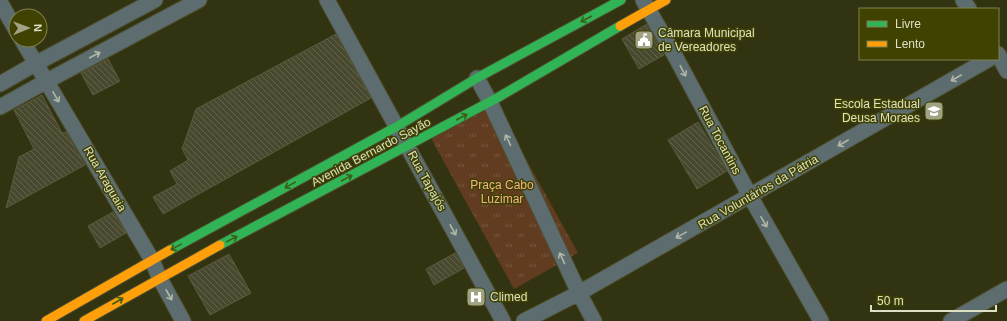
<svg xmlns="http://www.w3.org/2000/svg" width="1007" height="321" viewBox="0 0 1007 321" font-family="Arial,sans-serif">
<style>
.grass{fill:url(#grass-tufts)}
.building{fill:url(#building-back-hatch);stroke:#595a3f}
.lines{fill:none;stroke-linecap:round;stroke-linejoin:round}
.street-casing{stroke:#4e5032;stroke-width:17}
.fast-casing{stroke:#4e5032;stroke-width:11}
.slow-casing{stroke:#4e5032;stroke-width:11}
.street{stroke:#5d6d6f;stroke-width:15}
.fast{stroke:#30b455;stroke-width:9}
.slow{stroke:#ff9f0a;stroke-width:9}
.oneway{stroke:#3b5e16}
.oneway2{stroke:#b0b8a5}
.labels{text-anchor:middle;stroke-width:3;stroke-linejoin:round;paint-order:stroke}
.poi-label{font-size:12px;fill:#dde0c2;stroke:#3f4201;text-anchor:start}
.street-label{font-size:12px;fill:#dde0c2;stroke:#3f4201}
.park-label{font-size:12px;fill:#f4b28a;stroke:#3f4201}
</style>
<defs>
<pattern id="grass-tufts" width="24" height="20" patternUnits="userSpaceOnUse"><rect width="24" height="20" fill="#613c20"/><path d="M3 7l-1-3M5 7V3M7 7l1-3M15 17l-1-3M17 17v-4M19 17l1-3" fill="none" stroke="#77583f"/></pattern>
<pattern id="building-back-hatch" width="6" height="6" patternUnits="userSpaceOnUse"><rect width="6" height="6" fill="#48492e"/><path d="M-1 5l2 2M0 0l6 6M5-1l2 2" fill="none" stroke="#62634b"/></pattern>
</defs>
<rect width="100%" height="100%" fill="#323310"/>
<path class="grass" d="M491,96l87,157 -64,36 -87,-158z"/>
<path class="building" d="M647,24l17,31 -25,14 -17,-30z
M336,34l35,64 -208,116 -10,-17 24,-13 -7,-13 18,-11 -6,-11 14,-40z
M108,59l12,22 -27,14 -12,-22z
M42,95l20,38 4,-1 19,33 -79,43 13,-51 15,-8 -20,-39z
M698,122l29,49 -30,18 -29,-49z
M113,212l13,21 -26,15 -12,-22z
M455,253l9,15 -30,17 -8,-16z
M229,254l22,39 -41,22 -22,-39z"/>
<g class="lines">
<g class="street-casing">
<path id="street" d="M327,0l176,321
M643,0l31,54 76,142 71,125
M963,0l6,9
M0,2l16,28
M22,40l130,220 7,17 24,44
M998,54l9,17
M477,78l13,24 89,191 15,28
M0,84l35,-20 120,-64
M0,107l47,-26 152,-81
M524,321l55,-28 410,-234
M951,321l56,-32"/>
</g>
<g class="fast-casing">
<path id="fast" d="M220,245l277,-147 123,-72
M170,250l226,-123 81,-49 144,-78"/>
</g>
<g class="slow-casing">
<path id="slow" d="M620,26l46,-26
M46,321l124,-71
M84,321l136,-76"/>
</g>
<use href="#street" class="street"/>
<use href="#fast" class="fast"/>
<use href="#slow" class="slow"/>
</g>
<defs><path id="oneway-shaft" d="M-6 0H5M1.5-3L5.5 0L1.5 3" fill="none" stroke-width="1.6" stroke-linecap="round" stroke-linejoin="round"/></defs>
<g class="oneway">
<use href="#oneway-shaft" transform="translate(586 19) rotate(152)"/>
<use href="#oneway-shaft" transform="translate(462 117) rotate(-28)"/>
<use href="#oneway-shaft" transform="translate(347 178) rotate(-28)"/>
<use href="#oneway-shaft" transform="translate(290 185) rotate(151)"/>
<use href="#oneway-shaft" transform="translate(232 239) rotate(-28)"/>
<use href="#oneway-shaft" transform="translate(176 247) rotate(151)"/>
<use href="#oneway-shaft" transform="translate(118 301) rotate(-30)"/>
</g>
<g class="oneway2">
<use href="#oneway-shaft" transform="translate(95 55) rotate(-28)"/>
<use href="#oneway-shaft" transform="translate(683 71) rotate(62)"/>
<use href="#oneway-shaft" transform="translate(956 78) rotate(150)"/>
<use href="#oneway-shaft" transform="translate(56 97) rotate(60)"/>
<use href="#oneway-shaft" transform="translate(508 140) rotate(-115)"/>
<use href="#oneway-shaft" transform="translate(843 143) rotate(150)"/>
<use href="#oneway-shaft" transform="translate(764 222) rotate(60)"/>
<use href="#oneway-shaft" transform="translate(453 230) rotate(61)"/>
<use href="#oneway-shaft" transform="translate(681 235) rotate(151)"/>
<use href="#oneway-shaft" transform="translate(562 258) rotate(-115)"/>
<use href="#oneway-shaft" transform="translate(169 295) rotate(61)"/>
</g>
<defs>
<g id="civic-square" transform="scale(1)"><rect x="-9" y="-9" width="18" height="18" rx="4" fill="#a1a384" stroke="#3f4201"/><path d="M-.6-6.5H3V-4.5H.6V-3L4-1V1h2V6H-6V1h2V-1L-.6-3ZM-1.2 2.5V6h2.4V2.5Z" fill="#fff"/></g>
<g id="school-square" transform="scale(1)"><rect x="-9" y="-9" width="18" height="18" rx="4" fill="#a1a384" stroke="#3f4201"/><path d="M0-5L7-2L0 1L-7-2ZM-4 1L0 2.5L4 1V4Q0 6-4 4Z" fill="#fff"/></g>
<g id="hospital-square" transform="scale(1)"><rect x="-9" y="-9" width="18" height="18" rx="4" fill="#a1a384" stroke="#3f4201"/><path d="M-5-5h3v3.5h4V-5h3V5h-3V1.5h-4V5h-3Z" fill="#fff"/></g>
</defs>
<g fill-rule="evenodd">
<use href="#civic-square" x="644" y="40"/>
<use href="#school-square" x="934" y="111"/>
<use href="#hospital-square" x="476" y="297"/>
</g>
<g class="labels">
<g class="poi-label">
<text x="658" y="37">Câmara Municipal<tspan x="658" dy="14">de Vereadores</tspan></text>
<text x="920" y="108" text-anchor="end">Escola Estadual<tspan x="920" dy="14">Deusa Moraes</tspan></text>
<text x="490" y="301">Climed</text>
</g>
<g class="street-label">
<text transform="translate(720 140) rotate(62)" y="4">Rua Tocantins</text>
<text transform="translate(371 152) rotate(-28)" y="4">Avenida Bernardo Sayão</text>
<text transform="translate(105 179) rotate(60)" y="4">Rua Araguaia</text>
<text transform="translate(427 181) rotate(61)" y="4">Rua Tapajós</text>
<text transform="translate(758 192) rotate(-30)" y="4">Rua Voluntários da Pátria</text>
</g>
<g class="park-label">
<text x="502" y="189">Praça Cabo<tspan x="502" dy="14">Luzimar</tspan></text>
</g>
</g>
<rect x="859" y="8" width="140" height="52" fill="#3f4201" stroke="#7e814e"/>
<rect x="867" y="21" width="20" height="6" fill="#30b455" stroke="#7e814e"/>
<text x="895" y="28" font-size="12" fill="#dde0c2">Livre</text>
<rect x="867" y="41" width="20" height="6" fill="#ff9f0a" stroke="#7e814e"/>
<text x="895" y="48" font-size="12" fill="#dde0c2">Lento</text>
<g transform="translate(28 28) rotate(89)"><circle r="19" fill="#3f4201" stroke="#7e814e"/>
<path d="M0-3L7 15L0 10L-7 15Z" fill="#a1a384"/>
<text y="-6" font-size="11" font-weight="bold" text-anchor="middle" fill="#dde0c2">N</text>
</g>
<path d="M871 305v6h125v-6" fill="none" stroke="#dde0c2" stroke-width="2"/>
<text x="877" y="305" font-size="12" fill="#dde0c2" stroke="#3f4201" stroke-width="3" paint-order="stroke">50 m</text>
</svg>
